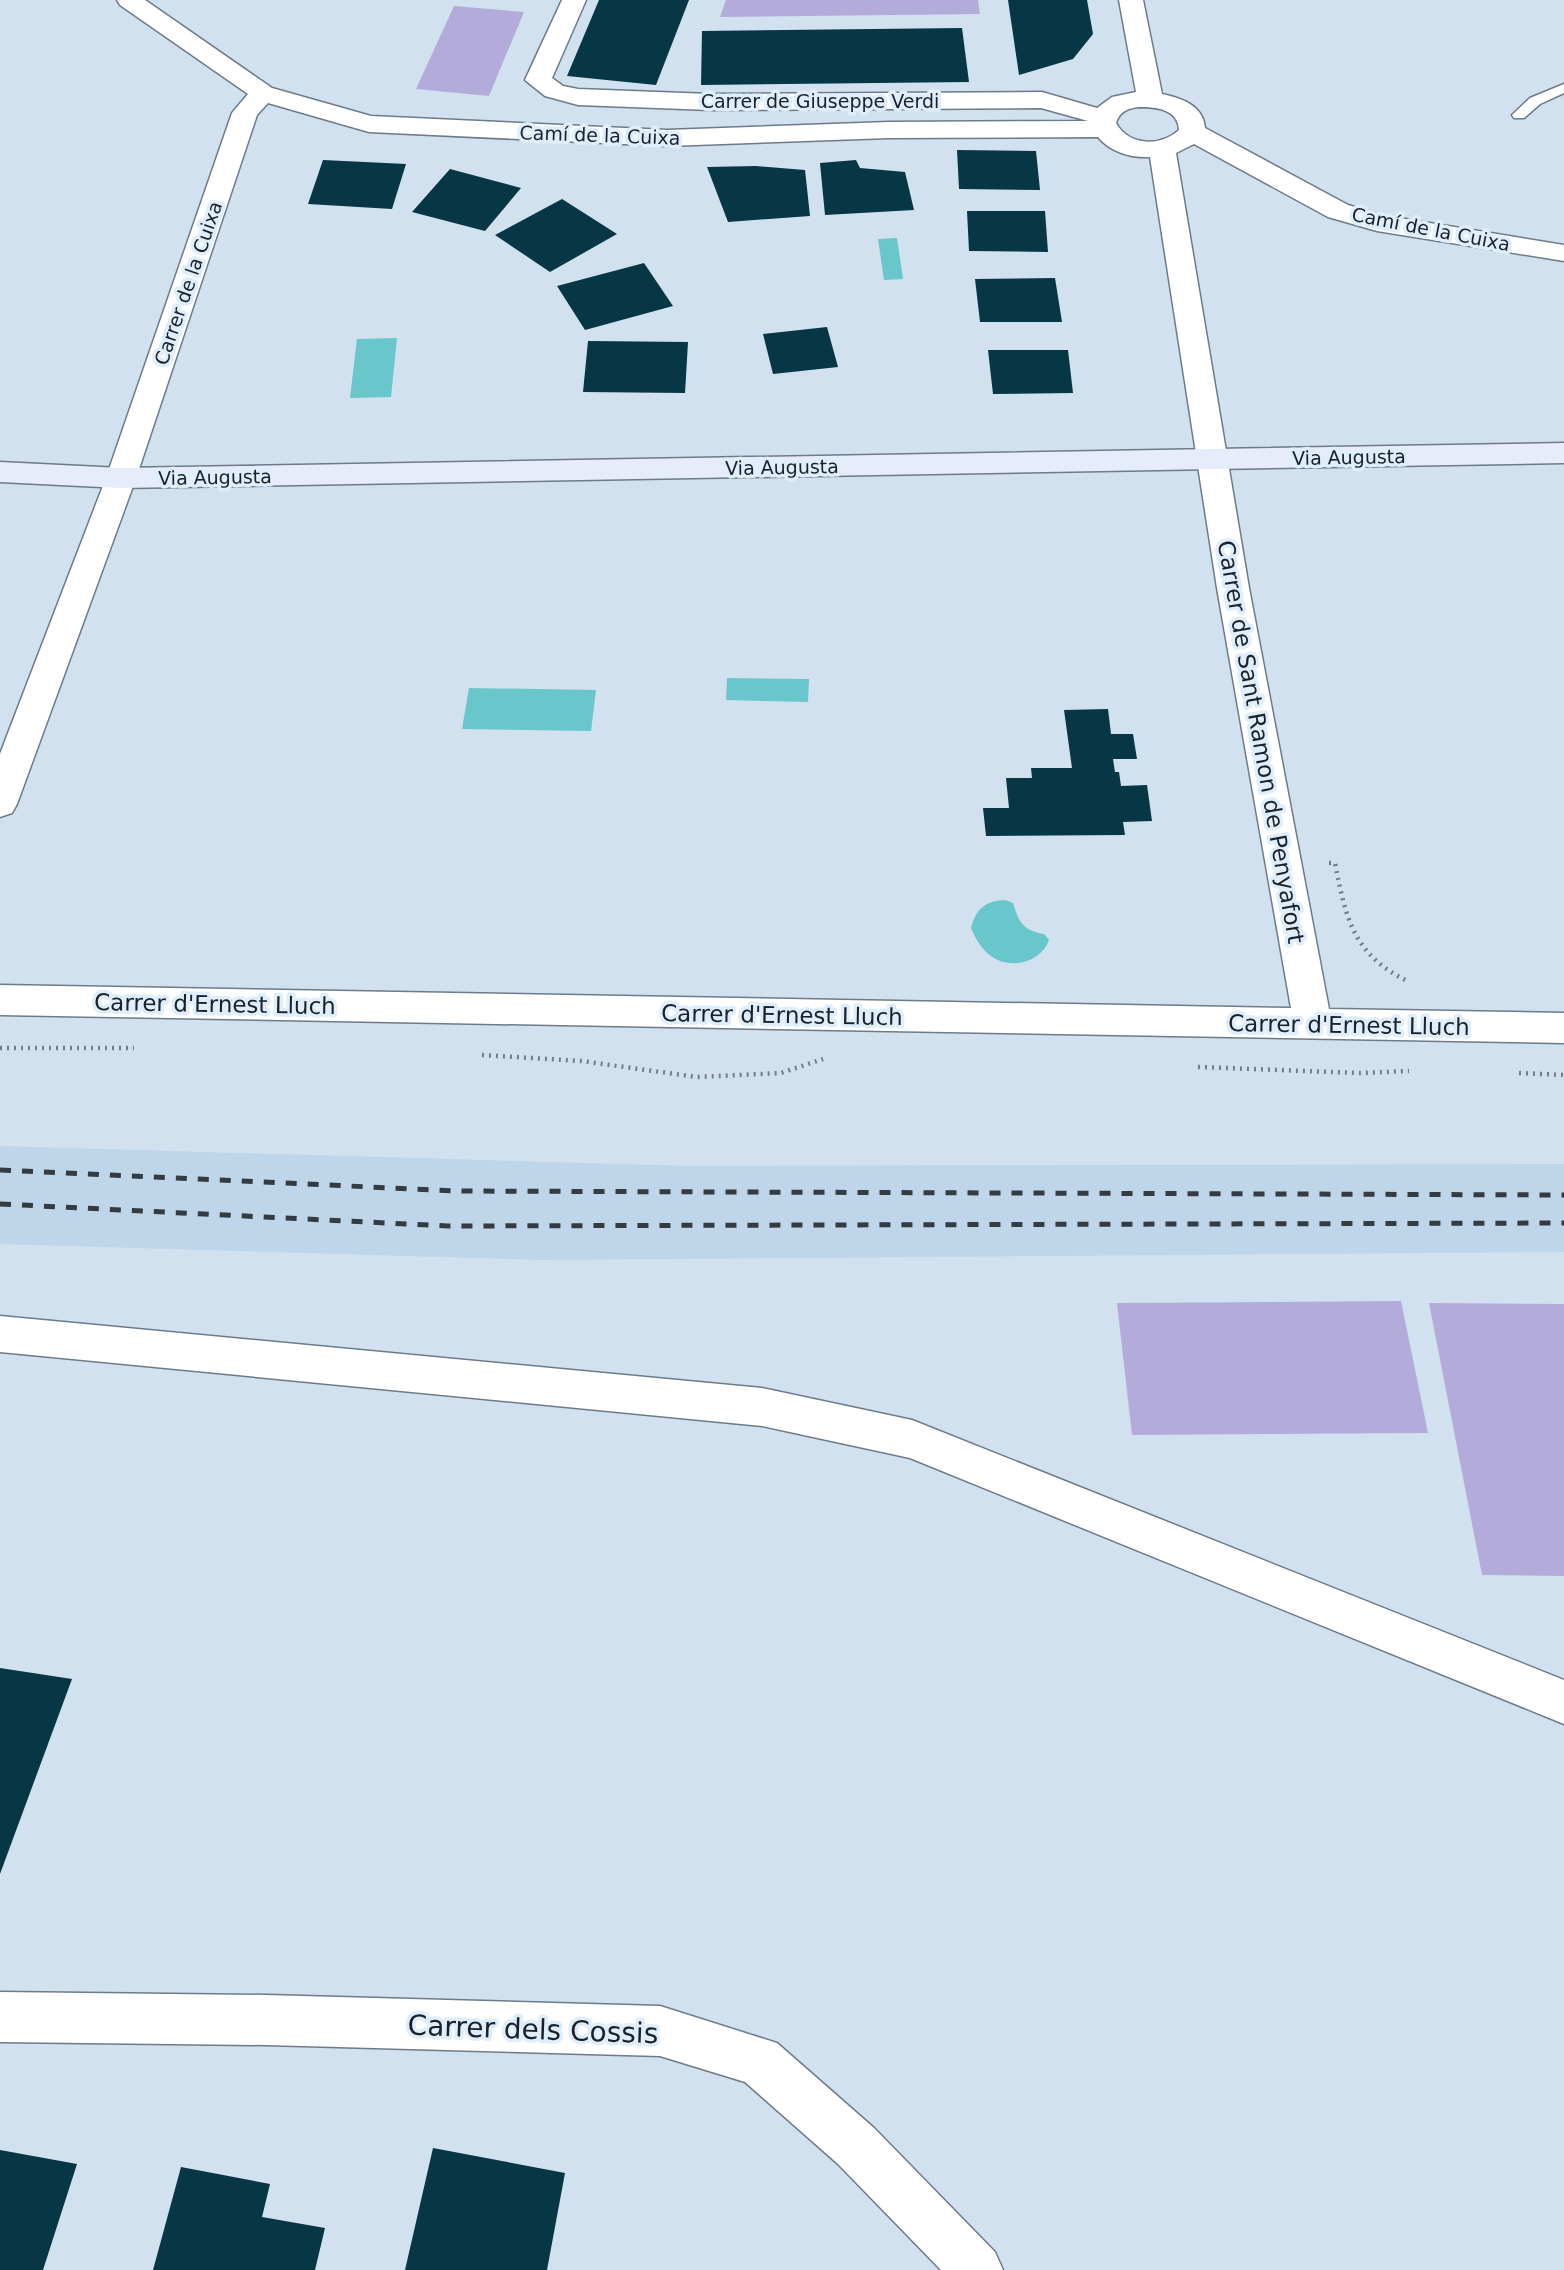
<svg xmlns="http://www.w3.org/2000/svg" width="1564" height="2270" viewBox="0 0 1564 2270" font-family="'DejaVu Sans',sans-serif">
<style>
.built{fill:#bfd5e9}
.green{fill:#b3acdb}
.water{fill:#69c6cb}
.building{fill:#073644}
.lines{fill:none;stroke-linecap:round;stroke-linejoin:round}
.service-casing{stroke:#6d7b88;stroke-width:3}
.minor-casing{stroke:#6d7b88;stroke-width:3}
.secondary-casing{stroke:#6d7b88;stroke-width:3}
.path{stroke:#747e88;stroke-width:4.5;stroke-dasharray:2 5;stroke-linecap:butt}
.service{fill:#fff;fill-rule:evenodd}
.minor{fill:#fff;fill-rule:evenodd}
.secondary{fill:#e7ecfa;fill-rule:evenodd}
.rail{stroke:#343b41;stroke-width:5;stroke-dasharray:11 11;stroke-linecap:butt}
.labels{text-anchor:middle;stroke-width:7;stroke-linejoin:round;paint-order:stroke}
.far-street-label{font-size:19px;fill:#1b2126;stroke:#deeefc}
.street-label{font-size:23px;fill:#1b2126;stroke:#deeefc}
.near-street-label{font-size:28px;fill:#1b2126;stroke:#deeefc}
</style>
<rect width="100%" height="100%" fill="#d1e1ef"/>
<path class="built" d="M0,1146l689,20 875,-2v88l-1022,8 -542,-16z"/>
<path class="green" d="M726,0h252l2,14 -260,3z
M454,6l70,6 -35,84 -73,-7z
M1401,1301l27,132 -296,2 -15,-132z
M1429,1303l135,1v272l-82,-1z"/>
<path class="water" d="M897,238l6,41 -19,1 -6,-41z
M397,338l-6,59 -41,1 7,-59z
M727,678l82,1 -1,23 -82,-2z
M469,688l127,2 -5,41 -129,-2z
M1005,900l8,3c6,20 10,27 31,31l5,6c-8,23 -39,30 -58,16 -9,-6 -16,-18 -20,-28 5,-19 14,-27 34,-28z"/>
<path class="building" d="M599,0h90l-33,85 -89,-9z
M1008,0h79l6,34 -20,25 -54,16z
M962,28l7,54 -268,3 1,-54z
M957,150l79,1 4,39 -81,-1z
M323,160l83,4 -14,45 -84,-5z
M856,160l4,8 45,4 9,38 -89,5 -5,-52z
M756,166l49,4 5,46 -82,6 -21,-55z
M450,169l71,19 -36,43 -73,-19z
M562,199l55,35 -67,38 -55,-37z
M967,211h78l3,41 -79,-1z
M644,263l29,43 -88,24 -28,-44z
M1055,278l7,44h-82l-5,-43z
M827,327l11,40 -65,7 -10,-40z
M588,341l100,1 -3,51 -102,-1z
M988,350h80l5,43 -80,1z
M1108,709l3,25h22l4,25h-24l2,13h4l2,14 26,-1 5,36 -29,1 2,13 -139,1 -3,-28h26l-3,-30h26l-1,-10h41l-8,-58z
M0,1668l72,11 -72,195z
M433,2148l132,25 -18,97h-142z
M0,2150l77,14 -34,106h-43z
M181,2167l89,17 -8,33 63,11 -10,42h-162z"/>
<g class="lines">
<g class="service-casing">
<path id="service" d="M1564,84v9l-24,11 -16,14h-10l-2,-3 18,-17z"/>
</g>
<g class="minor-casing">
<path id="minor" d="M117,0h28l127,88 99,28 296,14 222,-8 199,-1 -47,-13 -331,2 -132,-5 -33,-9 -20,-16 37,-80h24l-34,78 11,8 15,3 132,5 332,-2 55,16 15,-11 24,-5 -17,-92h24l19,94c19,4 41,11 43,34l143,77 33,10 183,30v16l-187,-30 -49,-14 -134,-73 -18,9 73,435 80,421 235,4v30l-1564,-28v-30l1291,23 -74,-420 -67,-431c-19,1 -40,-5 -52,-20l-209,1 -222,8 -298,-14 -101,-29 -11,12 -121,363 -119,326 -5,9 -12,4v-63l106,-276 126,-365 16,-19 -128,-89zM1139,107c17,0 39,2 40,23 -19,17 -50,16 -63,-7 3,-11 12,-15 23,-16z
M0,1316l762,72 150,32 652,260v44l-654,-266 -148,-32 -762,-74z
M0,1992l266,3 394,11 117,37 97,85 121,124 8,18h-62l-103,-106 -93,-82 -85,-26 -394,-11 -266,-3z"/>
</g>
<g class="secondary-casing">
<path id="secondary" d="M1564,443v20l-1443,25 -121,-6v-20l121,6z"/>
</g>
<path class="path" d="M1329,863h6c11,56 18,91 72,118
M0,1048h134
M482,1055l99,6 116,16 84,-4 42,-14
M1198,1067l162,6 49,-2
M1519,1073l45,2"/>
<use href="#service" class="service"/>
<use href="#minor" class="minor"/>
<use href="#secondary" class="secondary"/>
<path class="rail" d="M0,1170l458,21 1106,4
M0,1204l448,22 1116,-3"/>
</g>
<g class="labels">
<g class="far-street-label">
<text x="820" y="108">Carrer de Giuseppe Verdi</text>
<text transform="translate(600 135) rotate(2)" y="7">Camí de la Cuixa</text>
<text transform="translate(1431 229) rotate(11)" y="7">Camí de la Cuixa</text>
<text transform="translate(188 283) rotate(-71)" y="7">Carrer de la Cuixa</text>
<text transform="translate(1349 457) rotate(-1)" y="7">Via Augusta</text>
<text transform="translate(782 467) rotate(-1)" y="7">Via Augusta</text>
<text transform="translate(215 477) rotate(-1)" y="7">Via Augusta</text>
</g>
<g class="street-label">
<text transform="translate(1261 742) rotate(80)" y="8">Carrer de Sant Ramon de Penyafort</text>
<text transform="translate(215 1004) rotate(1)" y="8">Carrer d'Ernest Lluch</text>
<text transform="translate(782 1015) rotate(1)" y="8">Carrer d'Ernest Lluch</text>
<text transform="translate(1349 1025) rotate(1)" y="8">Carrer d'Ernest Lluch</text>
</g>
<g class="near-street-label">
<text transform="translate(533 2029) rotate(2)" y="10">Carrer dels Cossis</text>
</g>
</g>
</svg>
